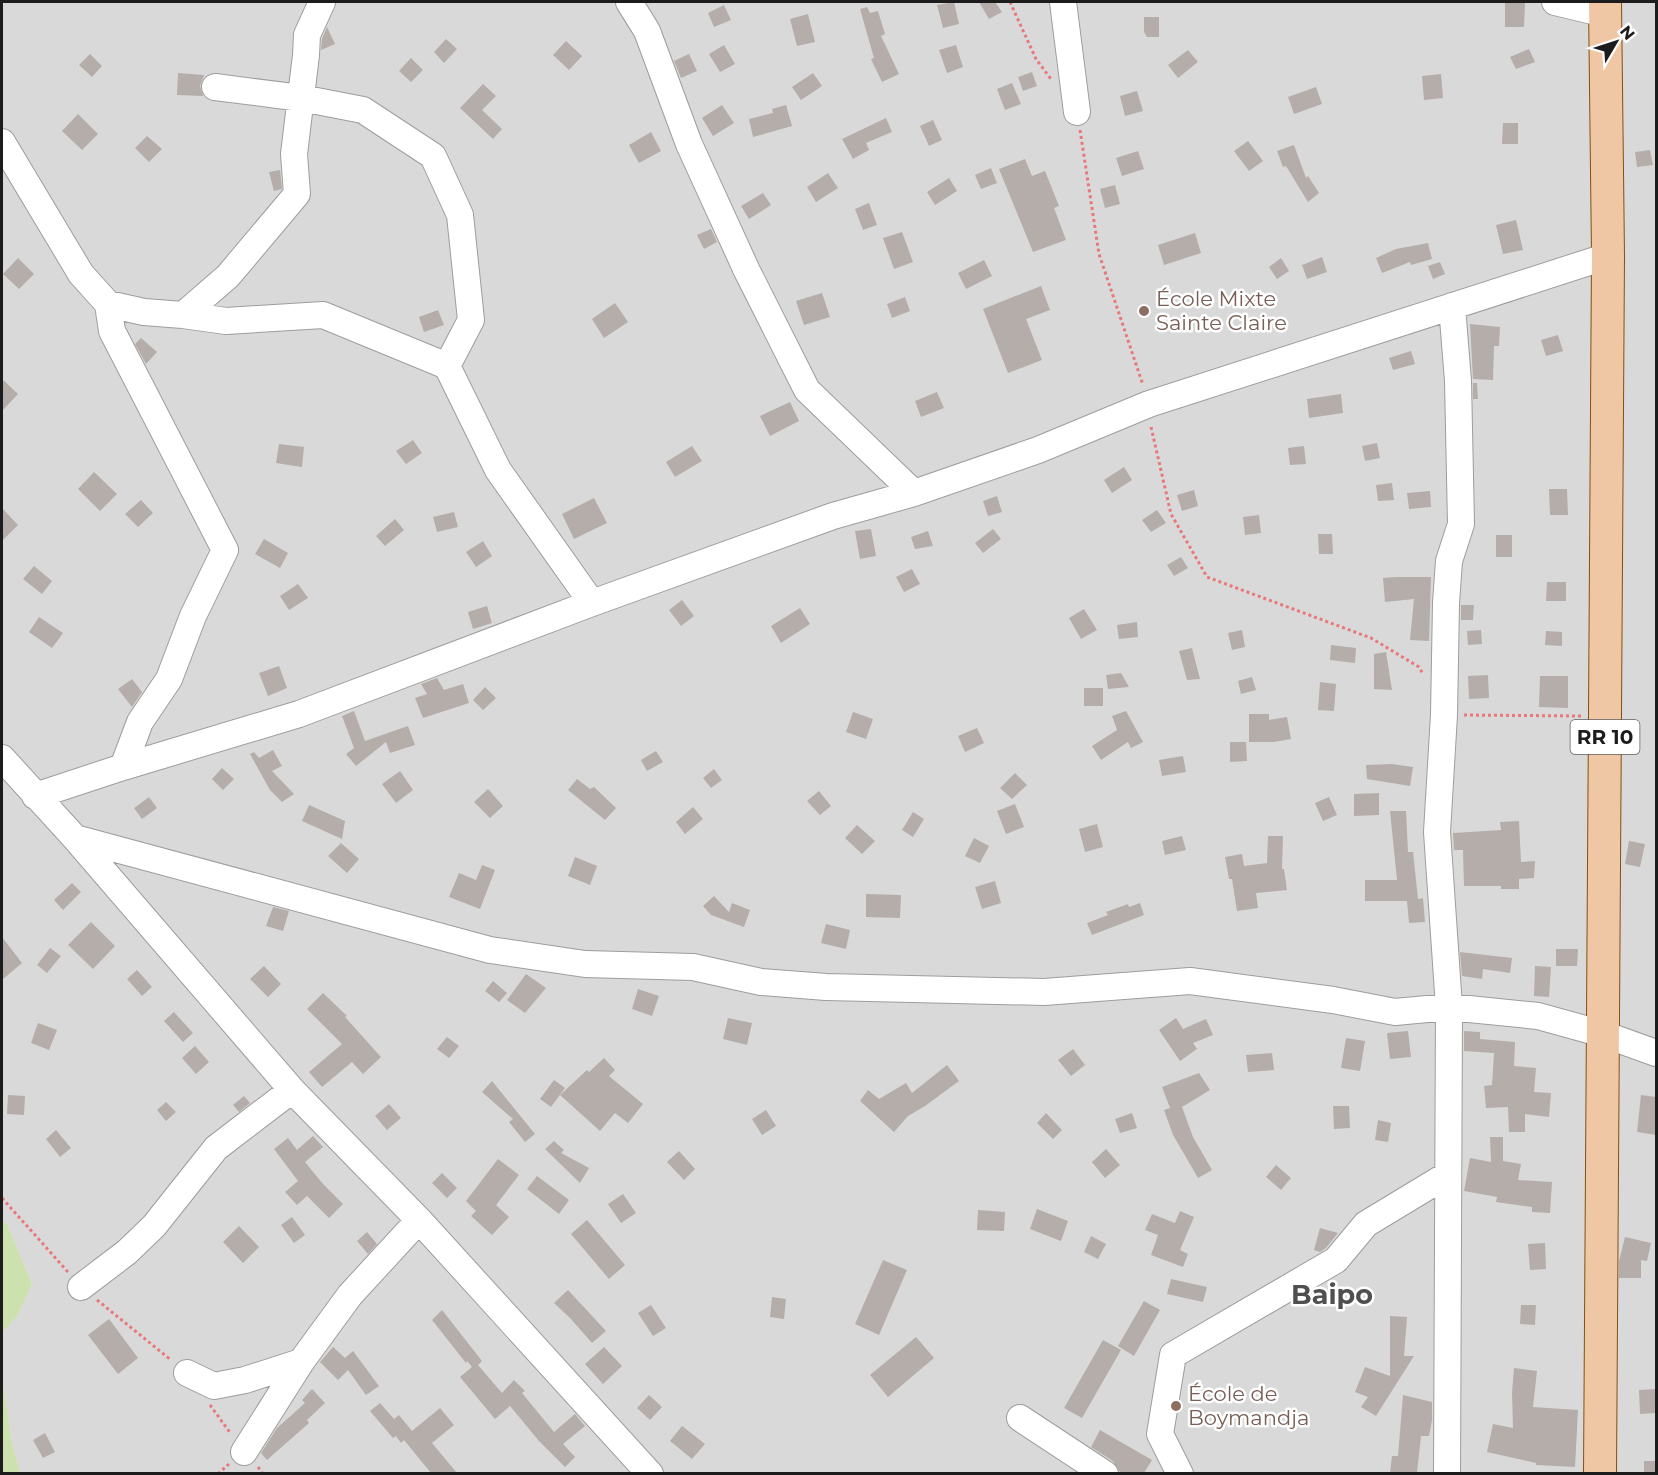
<svg xmlns="http://www.w3.org/2000/svg" width="1658" height="1475" viewBox="0 0 1658 1475" font-family="Montserrat,sans-serif">
<style>
.residential{fill:#dad9d9}
.grass{fill:#cde1ae}
.building{fill:#b5ada9}
.lines{fill:none;stroke-linecap:round;stroke-linejoin:round}
.minor-casing{stroke:#9d9d9d;stroke-width:28}
.major-casing{stroke:#835011;stroke-width:34}
.path{stroke:#e87879;stroke-width:3;stroke-dasharray:3 3;stroke-linecap:butt}
.minor{stroke:#fff;stroke-width:26}
.major{stroke:#f0c7a4;stroke-width:32}
.education-dot{fill:#8d6e63;stroke:#fff;stroke-width:2}
.labels{text-anchor:middle;stroke-width:5;stroke-linejoin:round;paint-order:stroke}
.shield{fill:#fff;stroke:#606060;stroke-width:1.5}
.shield-label{font-size:20px;font-weight:bold;fill:#1c1c1c}
.education-label{font-size:21px;fill:#785e54;stroke:#fff;text-anchor:start}
.district-label{font-size:27px;font-weight:bold;fill:#4f4f4f;stroke:#fff}
</style>
<rect width="100%" height="100%" fill="#ece8e3"/>
<path class="residential" d="M2,2h1654v1471h-1636l-8,-29 -10,-67v-44l16,-18 14,-31 -25,-60 -5,-4z"/>
<path class="grass" d="M2,1220l5,4 25,60 -14,31 -16,18z
M2,1377l10,67 8,29h-18z"/>
<path class="building" d="M954,2l5,22 -16,4 -6,-23z
M979,2h16l7,10 -13,7z
M1505,2h20l-1,25h-19z
M724,5l7,15 -17,7 -6,-14z
M867,7l3,6 8,-2 7,23 -4,2 18,38 -17,8 -11,-23 3,-1 -14,-49z
M808,14l7,28 -18,4 -7,-27z
M1144,17h15v20h-12l-3,-5z
M327,27l8,17 -14,6 1,-11z
M446,39l11,10 -13,14 -10,-11z
M566,41l16,15 -13,14 -16,-15z
M724,45l11,19 -15,8 -11,-18z
M956,45l7,22 -16,6 -8,-23z
M1529,49l6,13 -19,7 -6,-12z
M1188,50l10,12 -20,16 -10,-13z
M90,54l12,12 -10,11 -13,-12z
M689,54l8,17 -16,7 -7,-17z
M411,58l12,12 -12,12 -12,-11z
M1032,72l5,14 -14,5 -5,-14z
M178,73l26,2 -4,11 3,10 -26,-1z
M813,73l9,13 -21,14 -9,-13z
M1441,74l2,24 -19,2 -2,-24z
M1012,83l9,21 -16,6 -8,-21z
M483,84l13,12 -14,14 20,19 -9,10 -33,-31z
M1316,87l6,17 -28,10 -6,-17z
M1137,91l6,20 -18,5 -5,-20z
M722,105l12,18 -21,13 -11,-18z
M786,105l6,21 -39,11 -4,-18 24,-6 -1,-4z
M78,114l20,20 -16,16 -20,-19z
M886,118l6,14 -26,11 3,7 -16,9 -11,-20z
M933,120l9,20 -13,6 -9,-20z
M1503,123h15v21h-16z
M651,132l10,19 -22,12 -10,-18z
M147,136l15,13 -13,13 -14,-14z
M1248,141l15,20 -14,10 -15,-20z
M1294,145l12,33 2,-2 11,17 -11,9 -22,-36 -3,1 -6,-16z
M1650,150l3,15 -16,2 -2,-15z
M1138,151l6,18 -22,7 -6,-18z
M1025,159l7,17 13,-5 14,35 -5,2 12,32 -33,12 -34,-83z
M991,168l6,15 -16,6 -6,-14z
M280,170l2,19 -8,2 -5,-19z
M828,173l10,15 -22,14 -9,-15z
M949,178l8,13 -22,14 -8,-13z
M1115,185l5,19 -15,4 -5,-19z
M763,193l8,12 -22,14 -8,-13z
M869,203l8,22 -14,5 -8,-21z
M1516,220l7,30 -20,4 -7,-29z
M711,229l6,13 -13,7 -7,-14z
M902,232l11,30 -19,7 -11,-31z
M1195,233l6,20 -37,12 -6,-20z
M1428,243l4,16 -21,6 -1,-3 -28,11 -6,-15 20,-9z
M1322,257l5,15 -20,7 -5,-14z
M18,258l16,16 -15,15 -16,-15z
M1281,258l8,13 -12,8 -8,-12z
M984,260l8,16 -26,13 -8,-16z
M1440,262l5,12 -12,5 -5,-13z
M1041,286l9,24 -24,9 16,41 -34,13 -25,-64z
M822,293l8,24 -26,8 -8,-24z
M905,297l5,14 -18,7 -5,-14z
M615,303l13,19 -24,16 -12,-19z
M438,310l6,15 -20,7 -5,-15z
M1470,324l30,3 -1,19h-5l-1,34 -20,-1z
M1558,335l5,16 -17,5 -5,-16z
M141,338l16,14 -11,12 -11,-20z
M1411,351l4,13 -22,6 -4,-12z
M2,379l16,15 -16,17z
M1473,383h4l1,16h-5z
M937,392l7,16 -23,9 -6,-16z
M1341,394l2,19 -34,5 -2,-19z
M790,402l9,19 -29,15 -10,-20z
M413,440l9,13 -16,11 -10,-13z
M1377,443l3,15 -15,3 -3,-15z
M279,444l25,3 -2,20 -26,-4z
M692,446l10,15 -27,16 -9,-15z
M1304,446l2,18 -16,1 -2,-17z
M1124,467l8,13 -20,13 -8,-13z
M94,472l23,22 -17,17 -22,-22z
M1392,483l2,17 -16,1 -2,-16z
M1549,489h18l1,26h-18z
M1194,490l4,16 -16,5 -5,-16z
M1430,491l1,16 -22,2 -2,-16z
M997,496l5,16 -14,4 -5,-15z
M594,498l13,25 -33,16 -12,-25z
M141,500l12,13 -15,14 -13,-13z
M2,508l16,17 -16,16z
M1157,510l9,13 -15,9 -9,-12z
M454,512l4,15 -21,5 -4,-15z
M1259,515l2,18 -16,2 -2,-18z
M395,519l9,11 -19,16 -9,-10z
M871,529l5,27 -16,3 -5,-28z
M993,529l8,10 -18,14 -8,-10z
M928,531l5,15 -18,3 -4,-12z
M1318,534h14l1,20h-14z
M1496,535h16v22h-16z
M264,539l24,14 -8,15 -25,-14z
M483,541l9,15 -16,11 -10,-15z
M1181,557l7,11 -14,8 -7,-11z
M34,566l18,15 -10,13 -19,-15z
M912,569l8,15 -16,8 -8,-15z
M1396,577h35l-2,64 -19,-1 4,-41 -29,3 -2,-24z
M1547,582h19v19h-20z
M298,584l10,14 -19,12 -9,-14z
M682,600l12,16 -13,10 -12,-16z
M1461,605h13l-1,15h-12z
M487,606l5,17 -19,6 -5,-17z
M800,608l10,16 -29,19 -10,-17z
M1084,609l13,21 -16,9 -12,-21z
M39,617l24,16 -11,15 -23,-16z
M1137,622l1,15 -19,2 -2,-14z
M1242,630l3,17 -13,3 -4,-17z
M1481,630l1,14 -14,1 -1,-14z
M1546,631l16,1v14l-17,-1z
M1331,645l25,3 -1,15 -25,-3z
M1192,648l8,31 -13,1 -8,-29z
M1386,652l6,38 -18,-1v-35z
M279,666l8,22 -19,8 -9,-23z
M1121,673l8,14 -21,2 -2,-14z
M1488,675l1,23 -20,1 -1,-23z
M1540,676h28v32l-29,-1z
M1252,677l4,13 -15,4 -3,-13z
M437,678l7,12 19,-6 6,19 -46,15 -8,-20 12,-4 -6,-10z
M132,679l10,13 -10,15 -14,-18z
M1320,682l16,2 -2,27 -16,-1z
M485,687l11,11 -13,12 -10,-10z
M1084,688h19v18h-19z
M354,711l11,30 43,-15 7,19 -25,8 -4,-11 -30,24 -10,-12 8,-6 -12,-32z
M1126,711l17,31 -12,6 -3,-6 -27,18 -9,-14 25,-16 -5,-14z
M853,712l20,7 -7,20 -20,-7z
M1249,714h20v6l18,-3 4,22 -17,3h-25z
M977,728l7,15 -19,9 -7,-16z
M1230,742h16l1,19 -17,1z
M273,750l9,16 -10,5 22,23 -12,8 -12,-12 -20,-36 4,-2 5,6z
M656,751l7,11 -16,9 -6,-11z
M1183,756l3,16 -24,4 -3,-16z
M1392,764l21,3 -3,19 -43,-7 -1,-14z
M222,768l12,11 -11,11 -11,-11z
M714,769l8,11 -11,8 -8,-10z
M400,771l13,19 -17,13 -14,-19z
M1015,773l12,12 -15,14 -12,-11z
M577,779l13,10 4,-2 22,21 -11,12 -37,-30z
M488,789l15,17 -13,12 -16,-16z
M819,791l12,15 -11,9 -13,-14z
M1379,793v22l-25,1v-22z
M149,797l8,11 -15,11 -8,-11z
M1329,797l8,18 -14,6 -8,-18z
M1015,804l9,23 -18,7 -9,-23z
M309,805l36,16 -3,18 -40,-18z
M693,807l10,12 -18,15 -9,-12z
M1390,811h16l2,41h5l5,47 5,-1 2,24 -16,1 -2,-22h-42v-21h32z
M913,812l11,7 -11,18 -11,-7z
M1519,821l2,41 14,-1 -1,17 -15,1v10h-18v-3h-37l-1,-36h-9l-1,-17 48,-3 -1,-8z
M1097,824l6,23 -18,5 -6,-23z
M857,825l18,16 -13,13 -17,-16z
M1182,836l4,14 -21,5 -3,-14z
M1268,836h15l-1,33h2l3,21 -31,3 2,15 -21,3 -5,-32h-3l-4,-22 17,-3 2,12 23,-3z
M974,838l15,8 -9,17 -15,-7z
M1629,841l16,3 -5,23 -15,-3z
M341,843l18,16 -12,14 -19,-17z
M575,857l22,9 -7,19 -22,-9z
M482,865l13,5 -15,39 -31,-12 10,-24 17,7z
M995,881l6,22 -19,6 -7,-22z
M72,883l9,9 -18,18 -9,-10z
M866,894l35,1 -1,23 -34,-1z
M714,896l15,16 3,-9 18,7 -6,17 -33,-12 -8,-9z
M1140,903l4,12 -52,20 -5,-12 21,-8 -2,-3 22,-8 1,3z
M273,907l16,4 -6,20 -17,-5z
M91,922l24,24 -22,23 -25,-24z
M826,924l24,6 -4,19 -25,-6z
M2,937l20,26 -20,17z
M50,948l11,8 -14,17 -10,-8z
M1556,949h22l-1,17h-21z
M1460,952l52,6 -2,15 -27,-4 -1,10 -20,-3z
M264,966l17,18 -13,13 -18,-18z
M1535,966l16,1 -2,30 -15,-1z
M137,970l15,17 -10,9 -15,-17z
M526,974l20,14 -21,25 -18,-13z
M493,981l14,12 -8,9 -14,-11z
M638,989l21,7 -7,20 -20,-7z
M323,993l24,23 -2,1 36,40 -18,17 -11,-12 -30,25 -13,-15 33,-28 -35,-35z
M174,1012l19,21 -10,9 -19,-21z
M728,1018l24,5 -5,22 -24,-6z
M1176,1018l7,11 23,-10 7,16 -20,8 4,6 -17,12 -21,-31z
M38,1023l19,7 -8,20 -18,-7z
M1408,1031l3,26 -21,2 -3,-26z
M1464,1031l16,1v7l35,3 -1,24 22,2 -2,24 17,1 -2,24 -24,-3v18h-16l-1,-25 -22,1 -2,-22 8,-1 2,-32 -30,-2z
M447,1037l12,9 -10,12 -12,-9z
M1346,1038l19,3 -5,30 -19,-3z
M195,1046l14,16 -13,12 -14,-16z
M1073,1049l12,16 -14,11 -13,-16z
M1272,1053l2,17 -26,2 -2,-17z
M604,1058l11,12 -6,6 34,28 -15,19 -13,-10 -15,18 -40,-36 27,-25 2,2z
M947,1065l12,16 -34,25 -17,10 -14,16 -34,-31 8,-11 11,9 27,-16 6,10z
M1199,1073l11,17 -28,17 11,30 19,33 -14,8 -25,-43 -9,-25 6,-2 -8,-21z
M554,1080l11,8 -14,19 -11,-8z
M492,1081l43,53 -10,8 -16,-20 4,-3 -31,-27z
M8,1095l17,1 -1,19 -17,-1z
M1641,1095l15,2v38l-19,-3z
M244,1096l6,7 -11,9 -6,-7z
M166,1102l10,10 -10,9 -9,-11z
M389,1104l12,14 -14,12 -12,-14z
M1333,1106h16l1,22 -16,1z
M766,1110l10,16 -14,9 -10,-16z
M1046,1113l16,17 -9,9 -16,-16z
M1132,1113l5,15 -17,5 -5,-14z
M1378,1120l13,3 -3,19 -13,-2z
M56,1130l15,18 -11,9 -14,-18z
M313,1136l10,11 -18,15 18,22 20,20 -14,14 -22,-22 -10,9 -12,-13 13,-11 -24,-32 14,-11 9,12z
M1490,1137h13v24l18,3 -3,16 34,2 -2,31 -18,-1v-5l-36,-5 1,-5 -33,-6 6,-33 21,4z
M554,1141l10,9 -3,3 28,15 -9,15 -35,-34z
M1106,1149l14,16 -15,13 -13,-16z
M679,1151l16,18 -11,11 -17,-18z
M498,1159l21,16 -23,30 13,12 -17,18 -21,-19 5,-5 -10,-10z
M1276,1165l15,13 -10,12 -15,-13z
M442,1173l15,15 -10,10 -15,-15z
M537,1176l32,24 -10,14 -32,-25z
M623,1194l13,19 -15,10 -13,-19z
M1037,1209l31,12 -7,20 -31,-12z
M978,1210l27,2 -1,19 -27,-1z
M1180,1211l14,6 -14,33 8,4 -5,13 -32,-12 7,-20 -13,-5 7,-16 23,9z
M292,1217l13,18 -11,8 -13,-18z
M587,1220l38,45 -16,14 -38,-45z
M239,1226l20,21 -16,16 -20,-21z
M1320,1228l18,5 -12,15 -6,4 -6,-2z
M367,1232l10,12 -9,10 -11,-13z
M1091,1236l15,8 -8,15 -14,-7z
M1625,1237l26,6 -4,18 -6,-1v18h-22v-17z
M1545,1243l1,26 -16,1 -2,-26z
M883,1260l24,10 -28,65 -24,-11z
M1171,1279l36,8 -4,15 -36,-8z
M568,1290l38,41 -14,12 -22,-25 -16,-15z
M772,1297l14,2 -2,20 -14,-2z
M1144,1301l16,9 -26,46 -16,-10z
M651,1305l15,23 -13,8 -15,-23z
M1521,1305h15l-1,20 -15,-1z
M442,1310l40,51 -4,4 24,28 12,-13 11,11 -3,2 32,39 21,-18 10,12 -22,18 12,13 -10,10 -26,-26 -29,-35 -15,13 -35,-42 12,-10 -5,-6 -1,2 -34,-43z
M1390,1316l17,1 -3,39h10l-38,60 -15,-9 7,-10 -13,-5 10,-25 25,9z
M109,1319l29,39 -20,16 -30,-39z
M916,1337l18,21 -46,39 -18,-22z
M1103,1340l18,10 -39,68 -18,-10z
M333,1347l12,11 8,-7 26,35 -13,9 -18,-25 -10,10 -18,-18z
M604,1347l18,19 -19,18 -18,-20z
M1514,1368l23,3 -4,36 45,3 -3,57 -39,-2v-2l-49,-11 6,-28 20,4 -1,-35z
M312,1389l13,14 -18,17 2,3 -42,37 -6,-7 16,-25 28,-25 -3,-3z
M1656,1389v24l-16,1 -1,-24z
M649,1395l13,12 -12,13 -13,-12z
M1403,1395l29,7v18l-3,16h-8l-4,37h-27l2,-17h6z
M380,1403l14,16 5,-4 13,16 28,-23 14,17 -22,18 25,30h-26l-27,-33 -3,3 -5,-7 -3,2 -23,-27z
M682,1426l23,18 -13,15 -22,-18z
M1100,1430l52,30 -8,13h-21l-4,-2 -6,-10 -22,-14z
M45,1433l10,19 -12,6 -10,-18z
M1644,1461h12v12h-12z"/>
<g class="lines">
<g class="minor-casing">
<path id="minor" d="M629,2l18,29 42,113 58,127 60,119 107,103
M1063,2l14,110
M1555,2l50,12
M215,87l86,11 62,12 70,46 27,59 11,105 -24,46
M2,142l79,132 27,30 36,8 39,3 43,6 97,-6 124,51 51,104 94,133
M108,304l4,27 113,219 -32,66 -24,63 -29,43 -17,45
M183,315l45,-39 69,-82 -3,-40 12,-99 1,-20 15,-33
M2,758l73,80 217,252 127,130 231,254
M35,796l88,-29 176,-53 293,-111 241,-87 81,-23 124,-43 111,-46 459,-148
M75,838l415,112 95,14 108,3 68,15 65,5 218,5 146,-11 143,19 62,12 54,-5 89,9 65,18 53,19
M81,1287l46,-35 27,-26 62,-78 76,-58
M187,1373l27,13 31,-6 56,-18 49,-67 69,-75
M1020,1418l85,56
M244,1452l57,-90
M1180,1474l-20,-40 13,-79 163,-95 30,-36 81,-49
M1447,1474l2,-467 -12,-175 7,-117 2,-112 3,-42 12,-37 -3,-143 -6,-75"/>
</g>
<g class="major-casing">
<path id="major" d="M1600,1474l8,-1218 -3,-254"/>
</g>
<path class="path" d="M1010,2l26,57 15,20
M1080,130l19,124 44,131
M1151,427l20,87 36,63 164,61 48,29 4,7
M1464,715l119,1
M2,1198l66,74
M97,1300l74,60
M210,1405l21,29
M258,1467l5,7
M218,1474l11,-10"/>
<use href="#minor" class="minor"/>
<use href="#major" class="major"/>
</g>
<g class="education-dot">
<circle cx="1144" cy="311" r="6"/>
<circle cx="1176" cy="1406" r="6"/>
</g>
<g class="labels">
<rect class="shield" x="1570.5" y="720" width="69" height="34" rx="4.5"/>
<g class="shield-label">
<text x="1605" y="744">RR 10</text>
</g>
<g class="education-label">
<text x="1156" y="306">École Mixte<tspan x="1156" dy="24">Sainte Claire</tspan></text>
<text x="1188" y="1401">École de<tspan x="1188" dy="24">Boymandja</tspan></text>
</g>
<g class="district-label">
<text x="1332" y="1304">Baipo</text>
</g>
</g>
<rect width="1658" height="1475" fill="none" stroke="#1c1c1c" stroke-width="6"/>
<g transform="translate(1616 42) rotate(51)" stroke="#ffffff" stroke-width="4.5" paint-order="stroke">
<path d="M0-4.5L10 22L0 15L-10 22Z" fill="#1c1c1c"/>
<text y="-9" font-size="16" font-weight="bold" text-anchor="middle" fill="#1c1c1c">N</text>
</g>
</svg>
